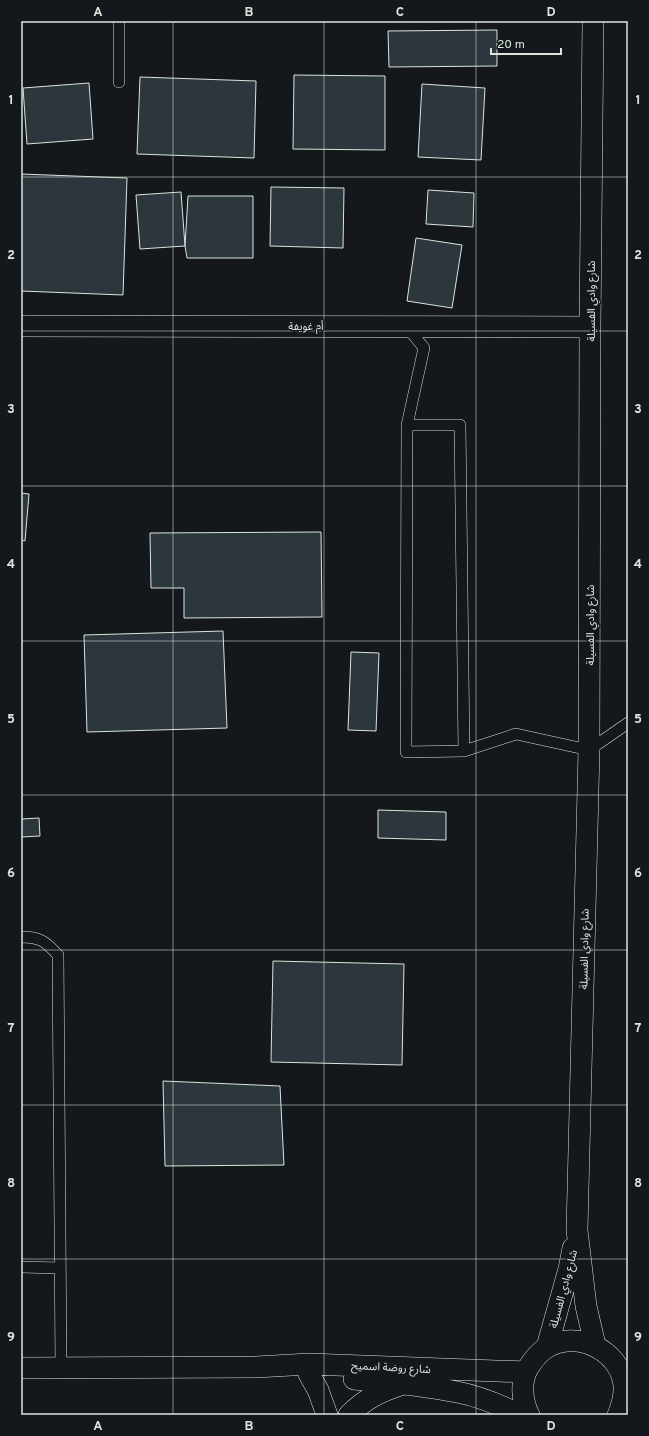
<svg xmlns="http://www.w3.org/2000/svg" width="649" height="1436" viewBox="0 0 649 1436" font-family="Overpass,'Noto Sans Arabic',sans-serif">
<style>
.building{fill:#2c363c;stroke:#d8e6dc}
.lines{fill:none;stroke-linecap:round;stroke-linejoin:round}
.service-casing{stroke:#d8e6dc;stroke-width:12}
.minor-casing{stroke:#d8e6dc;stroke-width:22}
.service{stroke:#14181c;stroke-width:11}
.minor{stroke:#14181c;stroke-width:21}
.grid{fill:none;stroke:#d8e6dc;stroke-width:1;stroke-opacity:0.55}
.labels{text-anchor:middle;stroke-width:3;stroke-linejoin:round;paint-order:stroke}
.street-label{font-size:11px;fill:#d8e6dc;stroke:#14181c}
.neatline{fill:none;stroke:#d8e6dc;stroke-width:1.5}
.grid-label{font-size:13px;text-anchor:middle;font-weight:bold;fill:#d8e6dc}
</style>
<rect width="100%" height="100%" fill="#14181c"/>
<path class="building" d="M497,30v36l-108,1 -1,-36z
M294,75l91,1v74l-92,-1z
M140,77l116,4 -2,77 -117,-4z
M89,83l4,56 -66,5 -4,-56z
M422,84l63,4 -4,72 -63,-3z
M21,174l106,4 -4,117 -102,-4z
M271,187l73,1 -1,60 -73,-2z
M428,190l46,3 -1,34 -47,-3z
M181,192l4,54 -45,3 -4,-54z
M188,196h65v62h-66l-2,-12z
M416,238l46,7 -10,63 -45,-7z
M21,493l8,1 -4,47 -4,-1z
M321,532l1,85 -138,1v-30h-33l-1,-55z
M223,631l4,97 -140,4 -3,-97z
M351,652l28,1 -3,78 -28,-1z
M378,810l68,2v28l-68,-2z
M39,818l1,18 -19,1v-18z
M273,961l131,3 -2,101 -131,-3z
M163,1081l117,5 4,79 -119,1z"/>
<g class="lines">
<g class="service-casing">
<path id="service" d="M119,82v-61
M407,327l17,21 -17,77 -1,327 58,-1 52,-17 73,16 39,-27
M407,425h53l4,326
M21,937c19,0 24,4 37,18l3,412
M21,1267l39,1"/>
</g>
<g class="minor-casing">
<path id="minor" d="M593,21l-3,306 -1,423 -12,480 9,76 9,39
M21,326l569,1
M547,1347l22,-78 4,-21
M21,1368l235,-1 53,-3 217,8
M309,1374l9,16 9,25
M354,1379c34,3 69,6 103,13 22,4 43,13 63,23
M349,1415c16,-16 30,-23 51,-30
M529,1415c-7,-14 -9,-33 -1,-47 5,-8 10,-15 18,-20 30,-19 74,2 78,37 1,11 -2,20 -6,30"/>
</g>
<use href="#service" class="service"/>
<use href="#minor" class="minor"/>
</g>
<path class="grid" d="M173,21v1394M324,21v1394M476,21v1394M21,177h607M21,331h607M21,486h607M21,641h607M21,795h607M21,950h607M21,1105h607M21,1259h607"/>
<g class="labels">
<g class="street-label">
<text transform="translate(591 301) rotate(-90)" y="4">شارع وادي الفسيلة</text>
<text x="306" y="330">أم غويفة</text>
<text transform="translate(590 625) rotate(-90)" y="4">شارع وادي الفسيلة</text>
<text transform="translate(584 949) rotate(-89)" y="4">شارع وادي الفسيلة</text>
<text transform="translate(563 1289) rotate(-75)" y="4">شارع وادي الفسيلة</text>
<text transform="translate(391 1367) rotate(3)" y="4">شارع روضة اسميح</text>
</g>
</g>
<rect width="649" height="1436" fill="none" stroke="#14181c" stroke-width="44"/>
<path d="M491 48v6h70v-6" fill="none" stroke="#d8e6dc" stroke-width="2"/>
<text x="497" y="48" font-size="12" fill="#d8e6dc" stroke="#14181c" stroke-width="3" paint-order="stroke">20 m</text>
<rect x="22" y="22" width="605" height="1392" class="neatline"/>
<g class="grid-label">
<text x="98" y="16">A</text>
<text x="249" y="16">B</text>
<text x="400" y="16">C</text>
<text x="551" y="16">D</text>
<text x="11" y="104">1</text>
<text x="638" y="104">1</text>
<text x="11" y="259">2</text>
<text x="638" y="259">2</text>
<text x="11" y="413">3</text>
<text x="638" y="413">3</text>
<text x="11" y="568">4</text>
<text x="638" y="568">4</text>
<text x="11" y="723">5</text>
<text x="638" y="723">5</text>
<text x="11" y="877">6</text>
<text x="638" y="877">6</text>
<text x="11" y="1032">7</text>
<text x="638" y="1032">7</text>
<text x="11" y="1187">8</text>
<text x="638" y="1187">8</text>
<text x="11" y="1341">9</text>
<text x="638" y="1341">9</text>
<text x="98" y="1430">A</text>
<text x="249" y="1430">B</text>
<text x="400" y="1430">C</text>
<text x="551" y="1430">D</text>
</g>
</svg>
